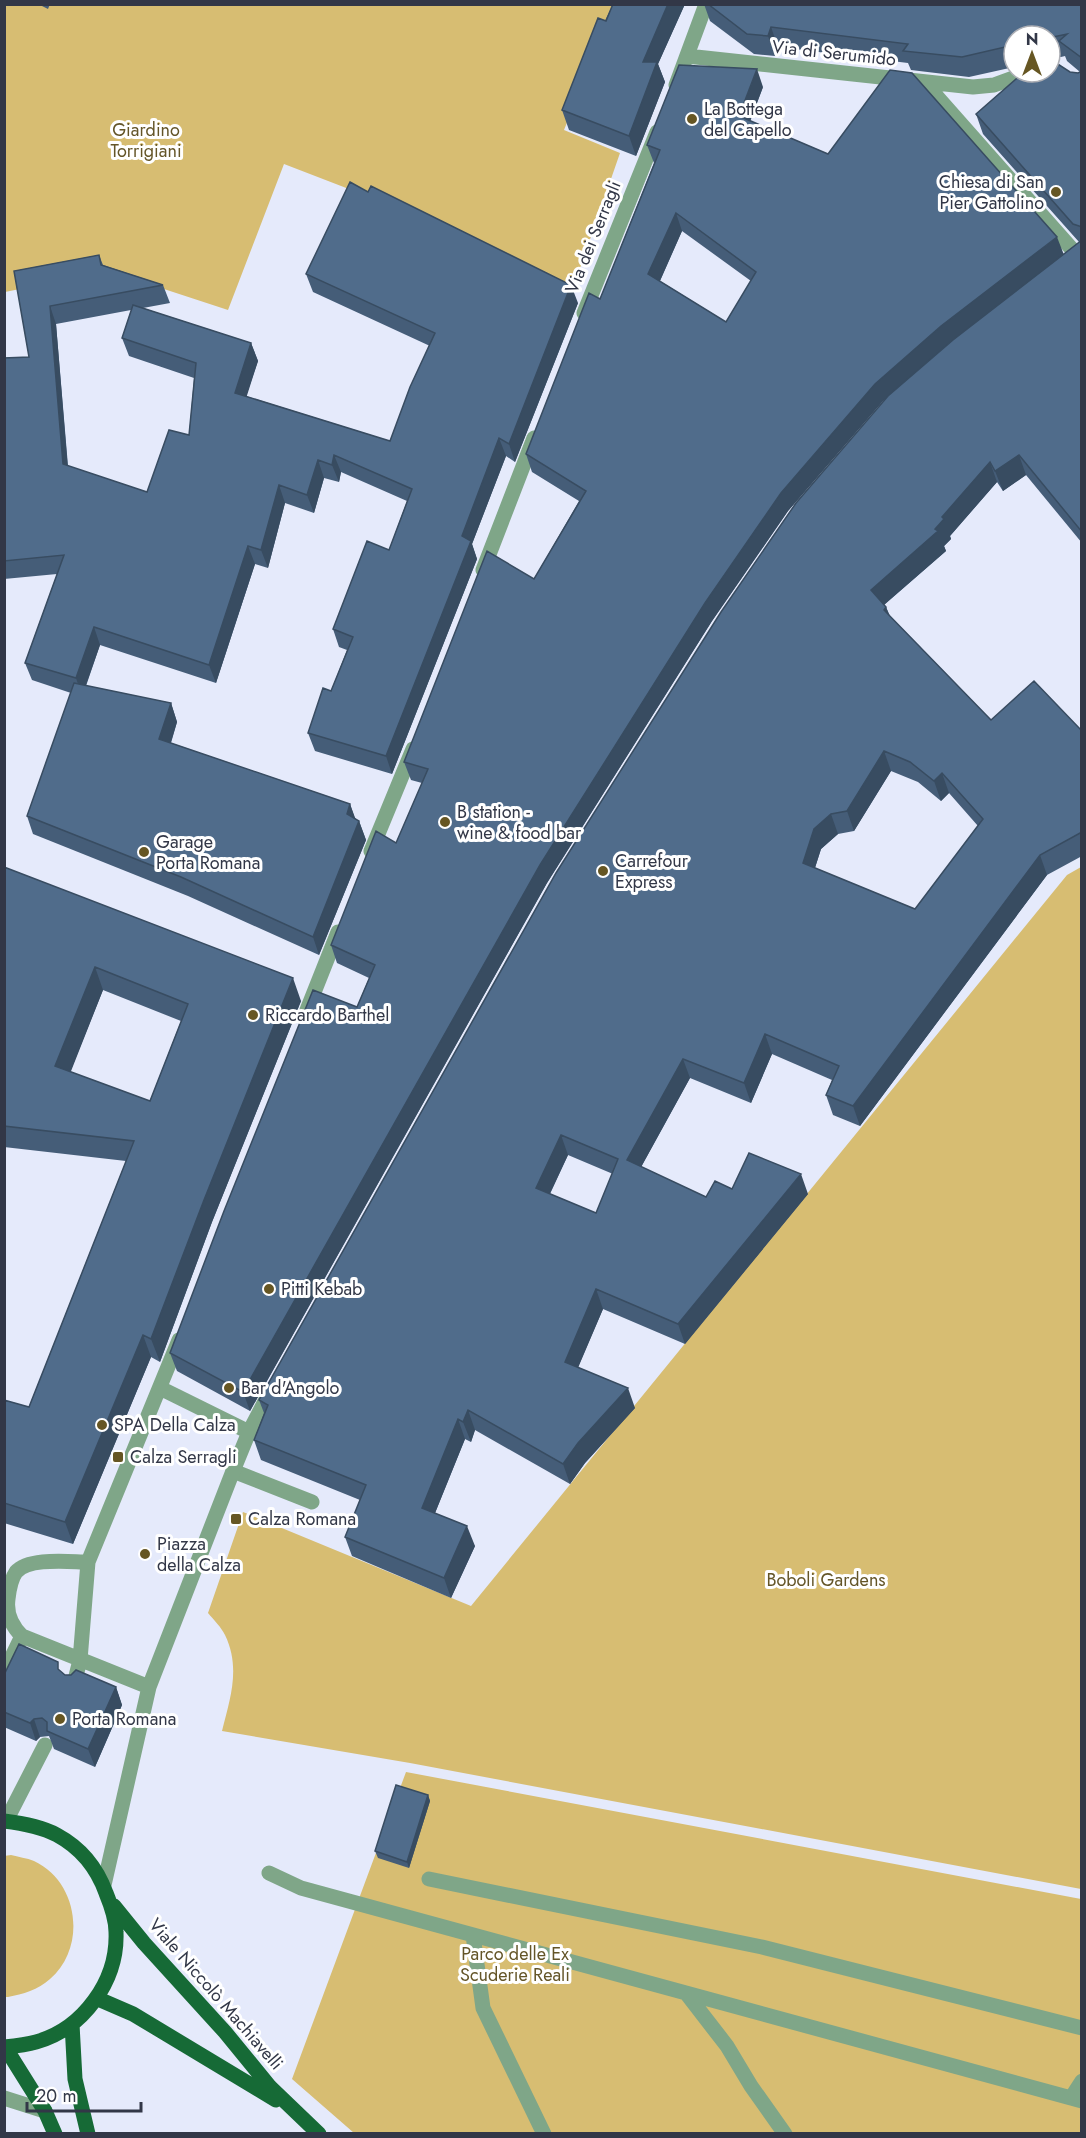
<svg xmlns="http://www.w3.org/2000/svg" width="1086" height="2138" viewBox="0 0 1086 2138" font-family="Jost,sans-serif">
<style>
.green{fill:#d7bd72}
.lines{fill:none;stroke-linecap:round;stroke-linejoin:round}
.lane{stroke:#7fa688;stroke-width:15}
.street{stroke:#7fa688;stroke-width:15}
.primary{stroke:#166a36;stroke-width:15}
.wall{fill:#455d78;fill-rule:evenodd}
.shaded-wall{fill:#384c61}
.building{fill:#506c8b;stroke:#384c61;stroke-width:1.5;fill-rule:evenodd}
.poi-dot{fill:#665623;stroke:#fff;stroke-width:2}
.labels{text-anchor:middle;stroke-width:6;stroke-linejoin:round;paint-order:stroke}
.street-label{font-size:18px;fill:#323747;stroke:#fff}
.poi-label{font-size:18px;fill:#323747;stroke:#fff;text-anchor:start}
.park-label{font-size:18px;fill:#645528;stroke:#fff}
</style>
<rect width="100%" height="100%" fill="#e5eafb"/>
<path class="green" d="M5,5h609l-50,125 56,23 -50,144 -190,-96 -96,-37 -56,146 -119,-39 -104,21z
M1081,867v1022l-671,-126 -188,-32c8,-32 19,-63 3,-96 -4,-8 -11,-15 -17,-22l35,-101 228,94 596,-731z
M406,1772l675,127v234h-727l-62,-54z
M11,1855c7,2 16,3 23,6 45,21 53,86 16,118 -12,11 -27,15 -42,18h-4v-141z"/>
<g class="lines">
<path class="lane" d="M233,1471l79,31
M269,1873l32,15 781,213
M429,1879l333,68 320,81
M473,1935l10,73 61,126
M686,1993l41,53 24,40 34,48
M1071,2098l11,-17"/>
<path class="street" d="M687,56l286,31 21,-2 36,-13
M924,82l154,174
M676,85l30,-81
M584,313l73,-181
M483,570l51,-132
M371,851l42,-102
M307,1010l31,-78
M160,1388l89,44
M88,1562c-18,0 -59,-5 -72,10 -5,7 -7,18 -8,27 -2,14 4,27 14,37l127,51
M4,1673l18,-37
M74,1684l6,-24 8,-98 91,-222
M6,1821l39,-76
M104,1885l45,-198 84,-216 16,-39 22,-42
M4,2098l41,13"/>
<path class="primary" d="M4,1821c17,2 38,6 53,14 24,13 40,33 49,58 5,12 10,26 10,39 2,49 -33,97 -80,110 -10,3 -21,4 -32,5
M114,1906l30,37 81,89 45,55 49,47
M96,1998l37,16 143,86
M72,2024l3,55 13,55
M5,2047l40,64 10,23"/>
</g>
<path class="wall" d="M38,4h12l-2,5z
M613,4h72l-27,60 7,18 -29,74 -67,-26 -7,-20z
M704,4h378v539l-56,-68 -23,16 -6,-9 -47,54 1,3 -7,7 2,5 -62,54 2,2 4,9 101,104 91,11v125l-35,19 -187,251 -27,-11 -7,-20 6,-15 -60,-26 -21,49 -61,-25 -49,89 65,30 26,-8 76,5 -123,150 -82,-35 -25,58 57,41 -50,55 -15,21 -95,-54 -4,12 -6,-3 -30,74 40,33 -24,52 -99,-42 -7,-19 15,-37 -99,-40 -7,-20 10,-27 -5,-13 627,-1003 -4,5 -94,109 -76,110 -165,262 -297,528 -73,-40 -7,-18 187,-346 12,-29 -32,-15 -6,-18 65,-102 26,-60 -11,-3 -7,-18 130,-183 45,-78 -47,-29 -6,-18 74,-155 54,-136 -7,-18 116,-58 -13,34 314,133 15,-12 -96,-108 -7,-20 94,-42 8,1 2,-1 -13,-11 -2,-5 -4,1 -11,-2v-19h-36v31l-45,10 -58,-7 -3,-7 -130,-16 -3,9 -21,-2 -44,-33zM682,231l69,50 -25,41 -66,-41zM891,771l27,11 23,19 8,-8 29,33 -63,83 -100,-41 6,-19 17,-15 16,-3zM568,1155l45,19 -17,39 -46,-19z
M99,255l4,10 60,20 7,18 -27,5 108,35 7,18 -12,35 144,45 40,-95 -117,-54 -7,-18 272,29 -63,159 -9,-6 -34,88 5,15 -85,215 -77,-23 -7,-18 23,-42 16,-41 -8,-3 -6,-18 56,-79 18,-49 -66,-29 -2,10 -15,-4 -10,35 -29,-10 -17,65 -13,-4 -39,119 -116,-38 -14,41 85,17 6,19 -6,21 179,61 5,15 4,2 7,19 -47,115 -131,-59 -155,-62 -6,-18 44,-123 -39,-13 -7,-17 32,-89 -53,5v-221l25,-1 -15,-86zM131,310l-9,28 7,18 65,22 -5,57 -42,57 -79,-26 -12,-142z
M4,867l297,134 -89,221 -52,140 -9,-5 -78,187 -69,-21v-123l25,7 97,-246 -122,-14zM103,990l78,31 -31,80 -80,-29z
M63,1673l2,2 51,12 6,18 -27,62 -41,-18 -5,-13 -9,1 -4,4 -32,-14v-52z
M428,1795l2,6 -21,67 -31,-10 -3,-7z"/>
<path class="shaded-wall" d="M668,4h17l-27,60 7,18 -29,74 -7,-20 14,-74z
M771,27l7,20 -3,9 -7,-20z
M757,69l6,18 -18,48 -6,-19z
M676,213l6,18 -27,61 -7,-18z
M1057,237l7,18 -116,89 -66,58 -94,109 -76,110 -165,262 -297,528 -7,-19 297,-527 165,-262 76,-110 94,-109 66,-58z
M571,285l7,18 -63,159 -6,-18z
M50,306l6,18 13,158 -6,-18z
M251,343l7,18 -16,50 -7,-18z
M499,438l7,18 -34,88 5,15 -85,215 -6,-18 76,-220z
M334,455l7,17 -2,10 -7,-17z
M1019,455l7,20 -23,16 -8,-20z
M318,460l6,18 -10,35 -7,-18z
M990,462l7,20 -47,54 1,3 -7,7 2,5 -68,59 -7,-20 64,-61 7,-12z
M279,485l6,18 -17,65 -7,-18z
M248,546l7,18 -39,119 -7,-18z
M886,607l8,20 -10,-17z
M94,627l6,18 -18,51 -6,-18z
M171,703l6,19 -11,36 -7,-19z
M884,751l7,20 -37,60 -7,-20z
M942,773l7,20 -8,8 -7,-20z
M350,804l7,19 -10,-9z
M831,814l7,20 -17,15 -11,34 -7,-20 11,-34z
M359,821l7,19 -47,115 -6,-18z
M1040,855l7,20 -187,251 -7,-20z
M95,967l8,23 -39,99 -9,-23z
M293,978l8,23 -89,221 -52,140 -9,-23 53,-139z
M765,1034l7,20 -21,49 -7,-20z
M683,1059l7,19 -56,102 -7,-20z
M561,1135l7,20 -25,53 -7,-20z
M801,1174l7,20 -123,150 -7,-20z
M596,1289l7,20 -31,73 -7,-20z
M143,1335l8,22 -78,187 -8,-22z
M628,1388l7,20 -50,55 -15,21 -7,-20 15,-21z
M468,1410l7,20 -4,12 -8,-20z
M458,1419l7,20 -36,89 -7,-20z
M467,1526l8,20 -24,52 -7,-20z
M116,1687l6,18 -27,62 -7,-18z
M34,1719l6,18 -4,4 -6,-18z
M428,1795l2,6 -21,67 -2,-6z"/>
<path class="building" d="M613,4h55l-25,58h14l-28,74 -67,-26 36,-92 8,3z
M708,4h374v54l-23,-17 8,-7 -14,3 -11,-2 -28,1v9l-52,12 -59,-6 5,-7 -137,-17 -3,9 -21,-2z
M1050,59l20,13 8,1 4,-2v156l-9,-3 -97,-110 48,-42h26z
M679,65l78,4 -18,47 89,38 62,-84 22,3 145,164 -116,89 -66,58 -94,109 -76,110 -165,262 -297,527 -73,-39 54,-142 89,-221 44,17 18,-42 -44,-20 45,-114 20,12 32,-74 -24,-7 83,-211 47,28 52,-88 -60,-37 63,-161 11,6 60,-149 -13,-5zM676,213l80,59 -30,50 -78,-48z
M350,182l18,10 3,-6 200,99 -62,159 -10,-6 -37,98 9,5 -85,215 -78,-23 15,-45 8,3 22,-54 -20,-8 34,-88 22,9 23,-61 -78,-34 -2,10 -14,-5 -11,35 -28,-10 -18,65 -13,-4 -39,119 -115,-38 -18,51 -51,-15 39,-108 -60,6v-203l25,-1 -15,-86 85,-16 2,10 62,20 -113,21 13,158 84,28 22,-62 20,5 7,-72 -74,-25 11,-33 118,38 -16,50 155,48 20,-54 25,-54 -129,-59z
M1082,240v292l-63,-77 -24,16 -5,-9 -48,55 2,2 -9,10 3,2 -67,59 15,17 -2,3 107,110 43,-39 48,50v101l-42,23 -187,251 -27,-11 13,-29 -74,-32 -21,49 -61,-24 -56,101 79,37 9,-16 17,8 17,-36 52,21 -123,150 -82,-35 -31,73 63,26 -50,55 -15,21 -95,-54 -5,12 -5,-3 -36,89 45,18 -23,52 -99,-41 21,-52 -112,-45 14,-35 -9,-5 297,-527 165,-261 75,-109 92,-107 65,-56zM884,751l26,11 24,19 8,-8 41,46 -68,90 -112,-46 11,-34 17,-15 16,-3zM561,1135l57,24 -22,54 -60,-25z
M74,683l97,20 -12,36 191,65 -3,10 12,7 -46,116 -132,-60 -154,-61z
M4,867l289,111 -89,222 -53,139 -8,-4 -78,187 -61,-19v-103l25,7 105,-266 -130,-15zM95,967l93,37 -38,97 -95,-35z
M19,1644l39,18v7l7,6h6l5,-5 40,17 -28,62 -41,-18v-9l-5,-4 -8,1 -4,4 -26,-11v-37z
M396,1785l32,10 -21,67 -32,-11z"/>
<g class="poi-dot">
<circle cx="692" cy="119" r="6"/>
<circle cx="1056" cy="192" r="6"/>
<circle cx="445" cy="822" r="6"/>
<circle cx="144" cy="852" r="6"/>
<circle cx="603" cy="871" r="6"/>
<circle cx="253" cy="1015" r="6"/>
<circle cx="269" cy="1289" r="6"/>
<circle cx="229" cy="1388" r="6"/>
<circle cx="102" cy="1425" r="6"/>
<rect x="112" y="1451" width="12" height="12" rx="3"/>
<rect x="230" y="1513" width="12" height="12" rx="3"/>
<circle cx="145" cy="1554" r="6"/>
<circle cx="60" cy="1719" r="6"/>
</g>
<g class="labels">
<g class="street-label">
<text transform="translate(834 53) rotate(6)" y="6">Via di Serumido</text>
<text transform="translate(593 237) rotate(-68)" y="6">Via dei Serragli</text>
<text transform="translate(216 1994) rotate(49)" y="6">Viale Niccolò Machiavelli</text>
</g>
<g class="poi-label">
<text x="704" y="115">La Bottega<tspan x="704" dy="21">del Capello</tspan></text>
<text x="1044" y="188" text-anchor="end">Chiesa di San<tspan x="1044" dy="21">Pier Gattolino</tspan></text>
<text x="457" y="818">B station -<tspan x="457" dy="21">wine &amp; food bar</tspan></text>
<text x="156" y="848">Garage<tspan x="156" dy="21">Porta Romana</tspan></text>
<text x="615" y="867">Carrefour<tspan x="615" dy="21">Express</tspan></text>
<text x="265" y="1021">Riccardo Barthel</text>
<text x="281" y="1295">Pitti Kebab</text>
<text x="241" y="1394">Bar d'Angolo</text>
<text x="114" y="1431">SPA Della Calza</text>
<text x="130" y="1463">Calza Serragli</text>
<text x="248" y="1525">Calza Romana</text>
<text x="157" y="1550">Piazza<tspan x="157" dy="21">della Calza</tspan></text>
<text x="72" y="1725">Porta Romana</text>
</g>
<g class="park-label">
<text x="146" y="136">Giardino<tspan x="146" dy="21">Torrigiani</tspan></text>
<text x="826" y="1586">Boboli Gardens</text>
<text x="515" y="1960">Parco delle Ex<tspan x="515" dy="21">Scuderie Reali</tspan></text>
</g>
</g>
<rect width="1086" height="2138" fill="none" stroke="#323747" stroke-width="12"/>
<g transform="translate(1032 54)"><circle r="28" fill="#ffffff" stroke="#adafb5" stroke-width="1.5"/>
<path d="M0-4.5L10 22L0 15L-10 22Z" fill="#665623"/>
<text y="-9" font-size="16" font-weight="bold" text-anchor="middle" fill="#323747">N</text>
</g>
<path d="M27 2102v9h114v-9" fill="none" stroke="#323747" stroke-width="3"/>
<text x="36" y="2102" font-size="18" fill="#323747" stroke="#ffffff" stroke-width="4.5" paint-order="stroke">20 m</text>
</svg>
